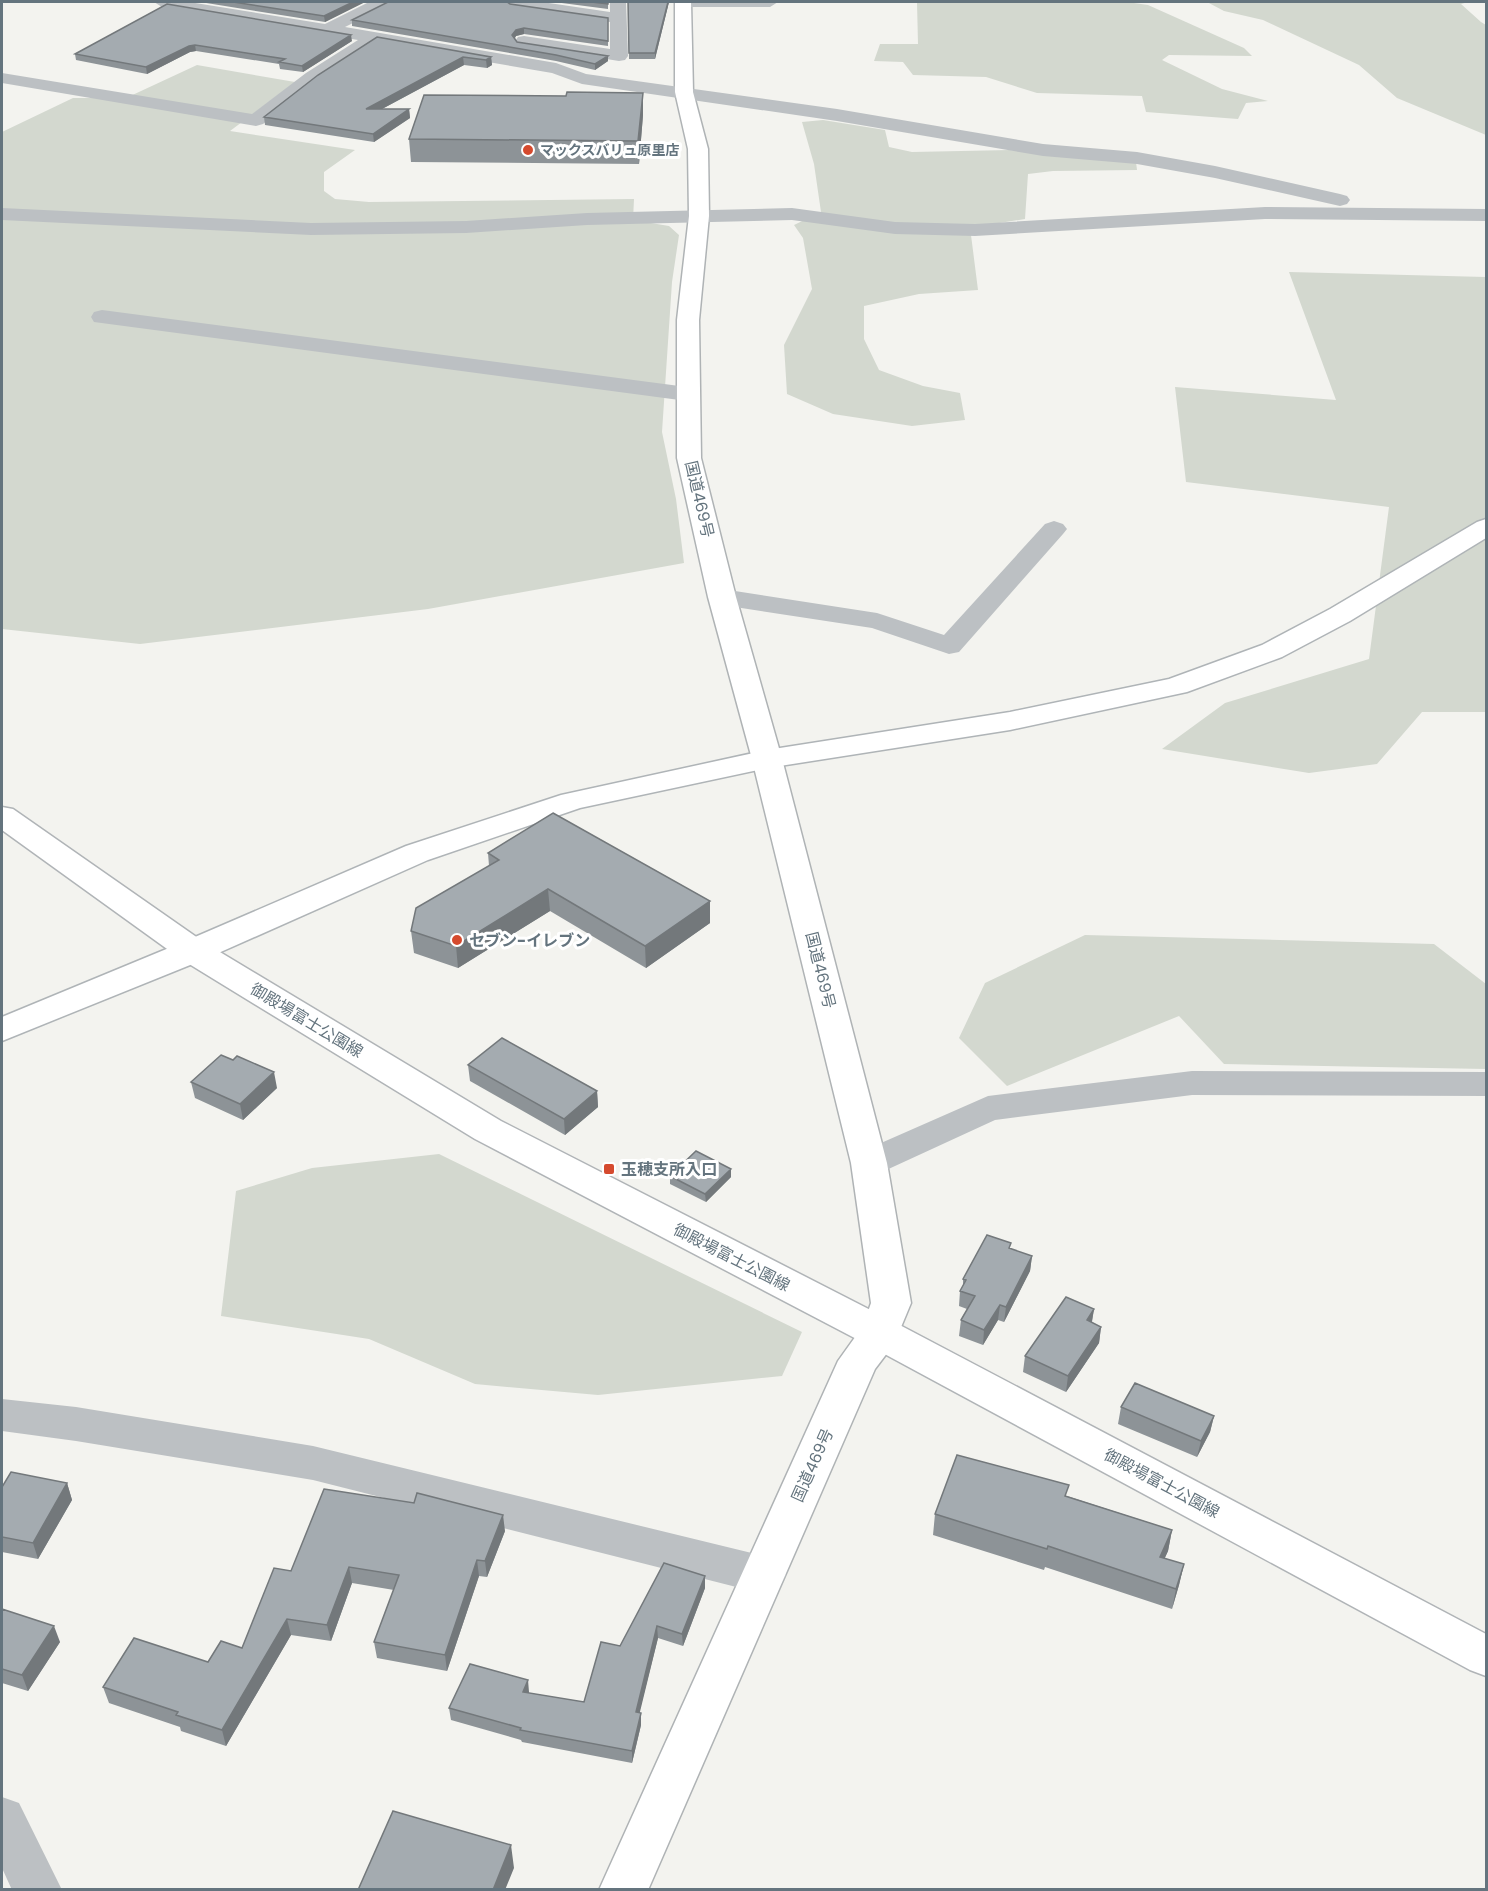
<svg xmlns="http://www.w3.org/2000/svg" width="1488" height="1891" viewBox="0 0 1488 1891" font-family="Poppins,'Noto Sans JP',sans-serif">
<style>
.green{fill:#d3d8cf}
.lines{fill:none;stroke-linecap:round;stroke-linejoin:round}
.secondary-casing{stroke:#afb4b7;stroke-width:3}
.primary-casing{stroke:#b0b4b7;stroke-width:3}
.highway-casing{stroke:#afb3b5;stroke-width:3}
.street{fill:#bcc0c3;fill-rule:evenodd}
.secondary{fill:#fff;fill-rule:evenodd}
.primary{fill:#fff;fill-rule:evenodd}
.highway{fill:#fff;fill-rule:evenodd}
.wall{fill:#8d9397}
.shaded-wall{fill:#73787b}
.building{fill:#a4abb0;stroke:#73787b;stroke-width:1.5}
.poi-dot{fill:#d54a2e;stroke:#fff;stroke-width:2}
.labels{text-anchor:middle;stroke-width:6;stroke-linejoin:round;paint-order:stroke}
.far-poi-label{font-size:14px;font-weight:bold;fill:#64747e;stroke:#fff;text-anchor:start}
.street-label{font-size:16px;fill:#64747e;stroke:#fff}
.poi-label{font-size:16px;font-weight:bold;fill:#64747e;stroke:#fff;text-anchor:start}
</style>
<rect width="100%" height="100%" fill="#f3f3ef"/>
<path class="green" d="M917,2h210l21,3 96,43 8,8 -83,-1 -7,5 60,29 46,12 -22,2 -8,16 -92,-7 -4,-16 -105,-3 -51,-16 -73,-2 -10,-13 -29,-1 6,-17h38z
M1207,2h261l-7,2 20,18 5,3v110l-89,-37 -38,-33 -96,-45 -39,-9z
M197,65l98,17 -65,49 125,19 -31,22v19l11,8 34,3 265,-3 -1,21 36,6 10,9 -7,47 -10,150 14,67 8,64 -256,46 -288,35 -138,-15v-497l71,-34h53z
M823,120l62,10 4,17 23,5 98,-2 126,12 1,8 -84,1 -25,3 -3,45 -32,5 -22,11 7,55 -59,4 -55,12v33l15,31 44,16 37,7 5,27 -53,6 -79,-12 -46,-20 -3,-49 28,-56 -9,-51 -9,-13 27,-13 -7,-48 -12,-42z
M1289,272l197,5v435h-64l-45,52 -68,9 -147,-24 63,-46 144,-44 20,-152 -203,-25 -11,-95 161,13z
M1085,935l349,9 52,40v85l-262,-5 -45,-48 -172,70 -48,-48 26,-55z
M439,1154l363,178 -20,44 -184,19 -123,-11 -106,-45 -148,-23 15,-125 76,-23z"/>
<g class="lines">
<g class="secondary-casing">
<path id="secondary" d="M1486,519v19l-136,83 -68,36 -95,35 -177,38 -243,38 -187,40 -152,52 -223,99 -203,82v-24l179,-74 225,-97 155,-51 206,-45 243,-38 159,-33 93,-34 68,-36 147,-87z"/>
</g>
<g class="primary-casing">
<path id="primary" d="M2,807l11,2 192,134 296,178 393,201 592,312v42l-16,-6 -604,-326 -391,-205 -294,-180 -179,-129z"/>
</g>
<g class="highway-casing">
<path id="highway" d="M675,2h16l2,90 15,57 1,67 -10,104 2,138 35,139 46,162 105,404 24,140 -17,41 -19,25 -227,521h-49l239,-529 25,-35 8,-23 -20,-140 -99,-404 -44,-162 -31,-139v-138l12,-104 -1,-67 -13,-57z"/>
</g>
<path class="street" d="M154,2h35l136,22 44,-22h20l-2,4 -42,21 211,36 30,11 251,35 206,35 94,8 78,14 125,28 7,2 3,4 -3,4 -7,2 -125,-28 -78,-14 -94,-8 -206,-35 -255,-37 -30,-11 -175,-30 -59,38 -55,43 -7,2 -254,-43v-10l250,41 54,-41 52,-33 -196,-33z
M503,2h39l68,10v-10h16l2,54 -3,4 -6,1 -101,-16 -3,-4 3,-4 6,-1 86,13v-27l-99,-15z
M675,2h103l-8,5h-87z
M1265,207l221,2v12l-221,-2 -290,17 -80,-2 -103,-14 -205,5 -121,8 -155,2 -309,-15v-12l309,15 155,-2 121,-8 205,-5 103,14 80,2z
M102,310l585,77 8,2 4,5 -4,5 -8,2 -593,-79 -3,-5 3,-5z
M1054,521l9,3 4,5 -4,5 -104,118 -10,2 -77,-26 -150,-23 -10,-2 -4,-6 4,-6 10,-2 155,24 67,22 101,-111z
M1192,1071l294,1v24l-294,-1 -197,25 -113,52 -13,4 -13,-4 -5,-9 5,-9 132,-58z
M2,1399l74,8 237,39 451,110 15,6 7,13 -7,13 -15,6 -451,-114 -237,-39 -74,-10z
M2,1797l17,6 43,87h-50l-10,-22z"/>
<use href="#secondary" class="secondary"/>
<use href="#primary" class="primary"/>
<use href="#highway" class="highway"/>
</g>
<path class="wall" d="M200,2h165l-40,20z
M554,2h54v7z
M628,2h41l-14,57h-26z
M167,4l185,37 -49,31 -23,-3 -1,-5 -83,-13 -6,1 -43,22 -71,-14 -1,-6z
M510,4l98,14v28l-84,-12 -8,2 -1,2 2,4 91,19 -13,9 -39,-9 -204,-35v-6z
M377,37l114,20 1,8 -5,3 -23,-3 -82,44h27l1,9 -36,24 -109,-17 -1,-8z
M566,96l77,19 -4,49 -228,-2 -2,-23z
M488,853l222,48v22l-64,45 -96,-57 -92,57 -44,-15 -3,-22 78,-65z
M468,1065l129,26 1,16 -33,28 -95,-54z
M191,1082l86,6 -34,32 -48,-22z
M731,1169v8l-25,25 -36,-18v-8z
M1010,1249l22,7 -2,15 -26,51 -6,-2 -15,25 -24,-9 2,-16 6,-11 -8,-3 1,-15 3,-5v-7z
M1094,1309l-2,13 9,5 -2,16 -33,49 -43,-20 2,-16z
M1121,1407l93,9 -4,16 -13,25 -79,-33z
M67,1483l5,17 -34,59 -36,-7v-65z
M1067,1496l105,34 -4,21 -4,8 20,5 -5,21 -7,24 -127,-42 -1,3 -111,-35 2,-21z
M505,1531l-18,46 -8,-1 -32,95 -70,-13 -3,-16 20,-52 -42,-7 -21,58 -40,-6 -65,111 -45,-15 -1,-4 -71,-24 -6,-16 105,-25 34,-14 49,-77z
M705,1576v12l-22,58 -25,-8 -19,75 2,12 -9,38 -110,-21 -1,-2 -70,-20 -2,-12 80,-16v1l55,9 36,-56z
M2,1609l58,33 -32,49 -26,-8z"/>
<path class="shaded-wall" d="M353,2h12l-40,20 -1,-6z
M668,2h1l-14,57v-6z
M524,28v6l-8,2 -3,5 -1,-6 4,-5z
M351,35l1,6 -49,31 -1,-6z
M195,45l1,6 -6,1 -43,22 -1,-7 43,-21z
M608,56v5l-13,9v-6z
M463,57l1,8 -97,52 -1,-8z
M491,57l1,8 -5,3 -1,-8z
M643,93v22l-4,49 -1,-23z
M409,109l1,9 -36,24 -1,-8z
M548,889l2,22 -92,57 -2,-22z
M710,901v22l-64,45 -1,-22z
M274,1072l3,16 -34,32 -3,-16z
M597,1091l1,16 -33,28 -1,-16z
M731,1169v8l-25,25 -1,-8z
M1032,1256l-2,15 -26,51 2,-15z
M1000,1305l-2,15 -15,25 1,-15z
M1094,1309l-3,17 -4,-6z
M1101,1327l-2,16 -33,49 2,-16z
M1214,1416l-4,16 -13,25 4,-16z
M67,1483l5,17 -34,59 -5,-16z
M503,1515l2,16 -18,46 -2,-16z
M1172,1530l-4,21 -12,27 4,-21z
M477,1560l2,16 -32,95 -2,-16z
M1184,1564l-5,21 -7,24 4,-20z
M349,1567l3,16 -21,58 -4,-16z
M705,1576v12l-22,58 -1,-12z
M287,1619l4,16 -65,111 -4,-16z
M54,1626l6,16 -32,49 -6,-16z
M657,1626l1,12 -21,86 -1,-12z
M528,1680l1,12 -5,12 -1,-12z
M641,1713v12l-9,38v-12z
M511,1845l3,23 -9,22h-12z"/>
<path class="building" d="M233,2h120l-29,14z
M388,2h119l3,2 98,14v23l-84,-13 -8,2 -4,5 5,7 91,14 -13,8 -39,-9 -204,-35z
M591,2h17v2z
M628,2h40l-13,51h-26z
M167,4l184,31 -49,31 -23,-4 6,-3 -90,-14 -6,1 -43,21 -71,-13z
M377,37l114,20 -5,3 -23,-3 -97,52h43l-36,25 -109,-17 54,-42z
M567,92l76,1 -5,48 -229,-2 15,-44 142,1z
M553,813l157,88 -65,45 -97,-57 -92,57 -45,-15 5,-23 83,-48 -11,-7z
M502,1038l95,53 -33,28 -96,-54z
M221,1055l12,5 4,-4 37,16 -34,32 -49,-22z
M696,1151l35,18 -26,25 -35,-18z
M987,1235l24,8 -2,5 23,8 -26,51 -6,-2 -16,25 -23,-10 14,-24 -15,-5 6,-11 -3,-1z
M1066,1297l28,12 -7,11 14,7 -33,49 -43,-20z
M1135,1383l79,33 -13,25 -80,-34z
M957,1455l112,30 -4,11 107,34 -12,27 24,7 -8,25 -128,-43 -1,3 -112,-35z
M11,1472l56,11 -34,60 -31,-6v-50z
M324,1489l90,14 3,-10 86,22 -18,46 -8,-1 -32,95 -71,-13 25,-67 -50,-8 -22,58 -40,-6 -65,111 -46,-15 2,-3 -75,-25 31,-49 74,24 13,-21 21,7 32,-80 17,3z
M664,1563l41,13 -23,58 -25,-8 -21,86 5,1 -9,38 -112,-21 1,-2 -72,-20 21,-44 58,16 -5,12 61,10 17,-60 19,4z
M2,1609l52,17 -32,49 -20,-6z
M393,1811l118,34 -18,45h-135z"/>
<g class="poi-dot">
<circle cx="528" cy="150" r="6"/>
<circle cx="457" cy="940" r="6"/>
<rect x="603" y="1163" width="12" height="12" rx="3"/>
</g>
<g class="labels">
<g class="far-poi-label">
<text x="540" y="155">マックスバリュ原里店</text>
</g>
<g class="street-label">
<text transform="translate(700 499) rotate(77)" y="6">国道469号</text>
<text transform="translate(821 970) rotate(76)" y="6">国道469号</text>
<text transform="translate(307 1020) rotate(31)" y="6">御殿場富士公園線</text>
<text transform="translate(732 1257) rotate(27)" y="6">御殿場富士公園線</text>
<text transform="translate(812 1465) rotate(-66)" y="6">国道469号</text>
<text transform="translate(1162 1483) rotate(28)" y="6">御殿場富士公園線</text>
</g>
<g class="poi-label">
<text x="469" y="946">セブン-イレブン</text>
<text x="621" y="1175">玉穂支所入口</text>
</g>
</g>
<rect width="1488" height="1891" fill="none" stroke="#64747e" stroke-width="6"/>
</svg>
